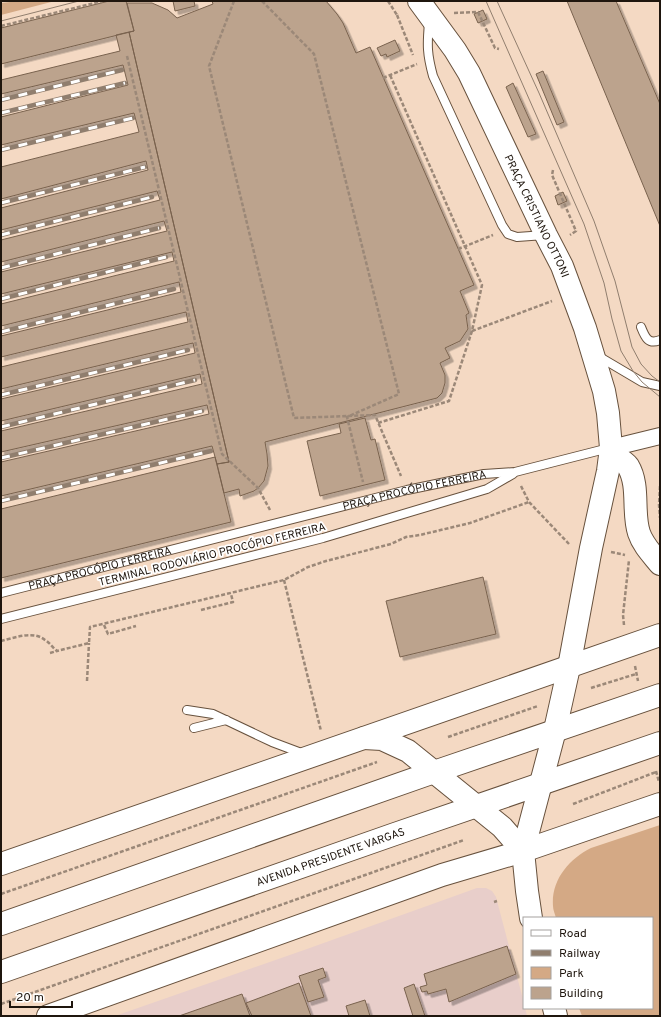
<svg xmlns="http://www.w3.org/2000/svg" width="661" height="1017" viewBox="0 0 661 1017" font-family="Overpass,sans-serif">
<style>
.commercial{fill:#e8ceca}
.green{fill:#d4a985}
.building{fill:#bca38d;stroke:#79624e;filter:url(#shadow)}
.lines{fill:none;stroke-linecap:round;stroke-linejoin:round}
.lane-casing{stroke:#67513d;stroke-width:10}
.street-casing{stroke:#67513d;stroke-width:18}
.secondary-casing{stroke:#67513d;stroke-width:24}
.primary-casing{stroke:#67513d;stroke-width:24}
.path{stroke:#9b8878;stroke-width:2.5;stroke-dasharray:4 2;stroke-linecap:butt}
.lane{stroke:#fff;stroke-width:8}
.street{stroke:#fff;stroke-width:16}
.secondary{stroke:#fff;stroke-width:22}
.primary{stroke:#fff;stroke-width:22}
.tram{stroke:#907e6e;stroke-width:1}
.rail-casing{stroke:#907e6e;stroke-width:4.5}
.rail{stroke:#fff;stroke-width:3;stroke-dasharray:9;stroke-linecap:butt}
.labels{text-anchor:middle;stroke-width:3.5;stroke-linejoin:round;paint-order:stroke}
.street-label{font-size:11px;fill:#1f160e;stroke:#fff}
</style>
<defs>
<filter id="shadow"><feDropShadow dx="3.5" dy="3.5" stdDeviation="0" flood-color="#0004"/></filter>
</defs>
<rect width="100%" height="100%" fill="#f4d9c3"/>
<path class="commercial" d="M477,888h9l6,3 4,6 28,106v5h1l2,8h-412l192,-67z"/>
<path class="green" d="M19,1h36l-54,14v-12z
M660,825v191h-78l-3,-8h73v-90h-96c-1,-4 -3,-8 -3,-12 -2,-26 16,-47 38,-58z"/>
<path class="building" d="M109,1h17l8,30 -133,33v-36z
M173,1h21l1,5 -20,5z
M212,1h114l11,13 6,9 13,30 14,-6 104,238 -14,6 9,22 -3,2 2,14 -8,12 -15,7 5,10 -10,5 5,12v8l-3,10 -5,5 -172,44 2,12 1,12 -4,15 -6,7 -4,3 -14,5 -1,-7 -15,4 -7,-29 12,-2 -100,-430 5,-1 -7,-28h25l16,7 9,8 36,-14z
M567,1h49l44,103v122z
M483,10l4,9 -9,4 -4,-9z
M129,32l100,430 -12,2 -5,-18 -211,50v-34l208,-48 -2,-9 -206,47v-21l201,-47 -2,-10 -199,47v-22l194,-46 -2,-10 -192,46v-22l187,-45 -2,-10 -185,45v-21l180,-44 -2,-10 -178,44v-22l173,-43 -2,-9 -171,42v-22l166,-41 -3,-10 -163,41v-22l159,-40 -3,-9 -156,39v-22l147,-38 -2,-9 -145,38v-32l138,-35 -5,-19 -133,32v-28l127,-32 -5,-20 -122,29v-14l119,-29 -4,-16z
M395,40l5,11 -13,6 -1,-3 -5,2 -4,-8z
M543,71l21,51 -7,3 -21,-51z
M513,83l23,51 -8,3 -22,-50z
M563,192l4,9 -9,4 -3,-9z
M365,418l6,22 4,-1 10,41 -65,16 -13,-55 34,-8 -2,-9z
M215,457l16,65 -230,56v-69z
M483,577l13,57 -96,23 -14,-56z
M507,946l9,28 -67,28 -3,-13 -18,5 -1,-3 -5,1 -2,-5 7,-2 -3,-11z
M323,968l3,9 -8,3 6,17 -16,5 -9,-26z
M299,983l12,33h-59l-6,-13z
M414,984l11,32h-12l-9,-28z
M242,994l8,22h-71z
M365,1000l5,16h-21l-3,-10z"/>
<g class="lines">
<g class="lane-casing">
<g id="lane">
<path d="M429,23c-2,22 -2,31 4,53l69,149 6,9 9,3 28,-2"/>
<path d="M641,327c4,10 7,18 19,13"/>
<path d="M598,356l44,26 18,4"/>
<path id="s1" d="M1,593l406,-103 77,-16 31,-2 94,-24"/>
<path d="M1,619l322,-81 164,-49 26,-15"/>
<path d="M187,710l26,4 59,28 32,12"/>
<path d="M194,728l32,-8"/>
</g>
</g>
<g class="street-casing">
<path id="street" d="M611,448l49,-12"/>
</g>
<g class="secondary-casing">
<g id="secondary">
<path id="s2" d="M419,1l36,49 14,23 77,162 16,31 23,62 19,63 4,22 3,35 -3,23 -17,77 -22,119 -14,63 -32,121 4,40 4,27"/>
<path d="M611,453c5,4 13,8 17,13 12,20 4,46 11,67 4,12 13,21 21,31"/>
<path d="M364,738l18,1 26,12 94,76 21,24"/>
<path d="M1,864l659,-229"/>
<path d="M554,1008l2,8"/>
<path d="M48,1016l394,-141 81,-24 137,-47"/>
</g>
</g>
<g class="primary-casing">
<g id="primary">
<path d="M1,924l433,-152 226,-77"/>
<path id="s3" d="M1,972l394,-138 265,-91"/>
</g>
</g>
<path class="path" d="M234,1l-25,65 85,352 81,-3 26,61
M262,1l52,53 85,340 -52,23 16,65
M388,1l9,14 1,-1
M454,13l24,-1 17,36 4,1
M397,15l16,40
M1,26l102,-25
M127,56l95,398 36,34 12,22
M383,78l34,-14
M553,170l-1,5 24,56 -6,4
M458,249l35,-14
M472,331l80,-30
M378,423l71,-22 23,-70 10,-46 -92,-210
M521,486l8,16 40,42
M660,486l-1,19 1,13
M611,552l14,3
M284,580l37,151
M201,610l32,-8 -2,-8
M104,625l4,9 28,-8
M624,625l-1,-10 6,-55
M1,641c13,-3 32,-11 44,-1 5,3 8,8 12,11l32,-8 1,-16 194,-47 24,-13 18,-6 65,-17 15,-7 14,-2 50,-12 59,-21
M50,653l7,-2
M635,666l3,15
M87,681l2,-38
M591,688l45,-14
M448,737l90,-31
M656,771l3,11
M573,804l83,-32
M1,894l376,-132
M494,902l3,-1
M1,1004l463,-164"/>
<use href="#lane" class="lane"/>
<use href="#street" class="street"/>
<use href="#secondary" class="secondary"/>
<use href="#primary" class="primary"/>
<path class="tram" d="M486,1l98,223 20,59 8,36 9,32 12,20 9,11 18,15
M497,1l42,92 55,128 21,60 17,66 9,17 11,12 8,6
M1,21l78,-20"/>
<g class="rail-casing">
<path id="rail" d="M1,100l121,-30
M1,113l124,-30
M1,150l132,-32
M1,203l144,-36
M1,235l151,-38
M1,268l158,-40
M1,299l165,-42
M1,332l173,-43
M1,395l187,-45
M1,427l194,-47
M1,458l201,-47
M1,501l210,-50"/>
</g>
<use href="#rail" class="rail"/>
</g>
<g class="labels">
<g class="street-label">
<text dy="4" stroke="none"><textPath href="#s2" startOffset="246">PRAÇA CRISTIANO OTTONI</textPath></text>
<text dy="4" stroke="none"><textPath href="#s1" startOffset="426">PRAÇA PROCÓPIO FERREIRA</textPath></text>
<text transform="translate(212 554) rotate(-14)" y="4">TERMINAL RODOVIÁRIO PROCÓPIO FERREIRA</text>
<text dy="4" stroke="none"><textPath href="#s1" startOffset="102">PRAÇA PROCÓPIO FERREIRA</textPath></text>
<text dy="4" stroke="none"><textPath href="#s3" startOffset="349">AVENIDA PRESIDENTE VARGAS</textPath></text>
</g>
</g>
<rect width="661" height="1017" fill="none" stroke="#1f160e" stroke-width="4"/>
<rect x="523" y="917" width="130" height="92" fill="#ffffff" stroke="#a5a29f"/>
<rect x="531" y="930" width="20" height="6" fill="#ffffff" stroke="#a5a29f"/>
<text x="559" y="937" font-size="12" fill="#1f160e">Road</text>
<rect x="531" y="950" width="20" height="6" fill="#907e6e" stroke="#a5a29f"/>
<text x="559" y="957" font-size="12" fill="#1f160e">Railway</text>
<rect x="531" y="967" width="20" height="12" fill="#d4a985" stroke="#a5a29f"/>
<text x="559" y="977" font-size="12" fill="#1f160e">Park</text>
<rect x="531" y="987" width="20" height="12" fill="#bca38d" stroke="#a5a29f"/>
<text x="559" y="997" font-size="12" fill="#1f160e">Building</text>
<path d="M10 1001v6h62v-6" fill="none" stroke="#1f160e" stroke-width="2"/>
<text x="16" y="1001" font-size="12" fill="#1f160e" stroke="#ffffff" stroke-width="3" paint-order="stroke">20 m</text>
</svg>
